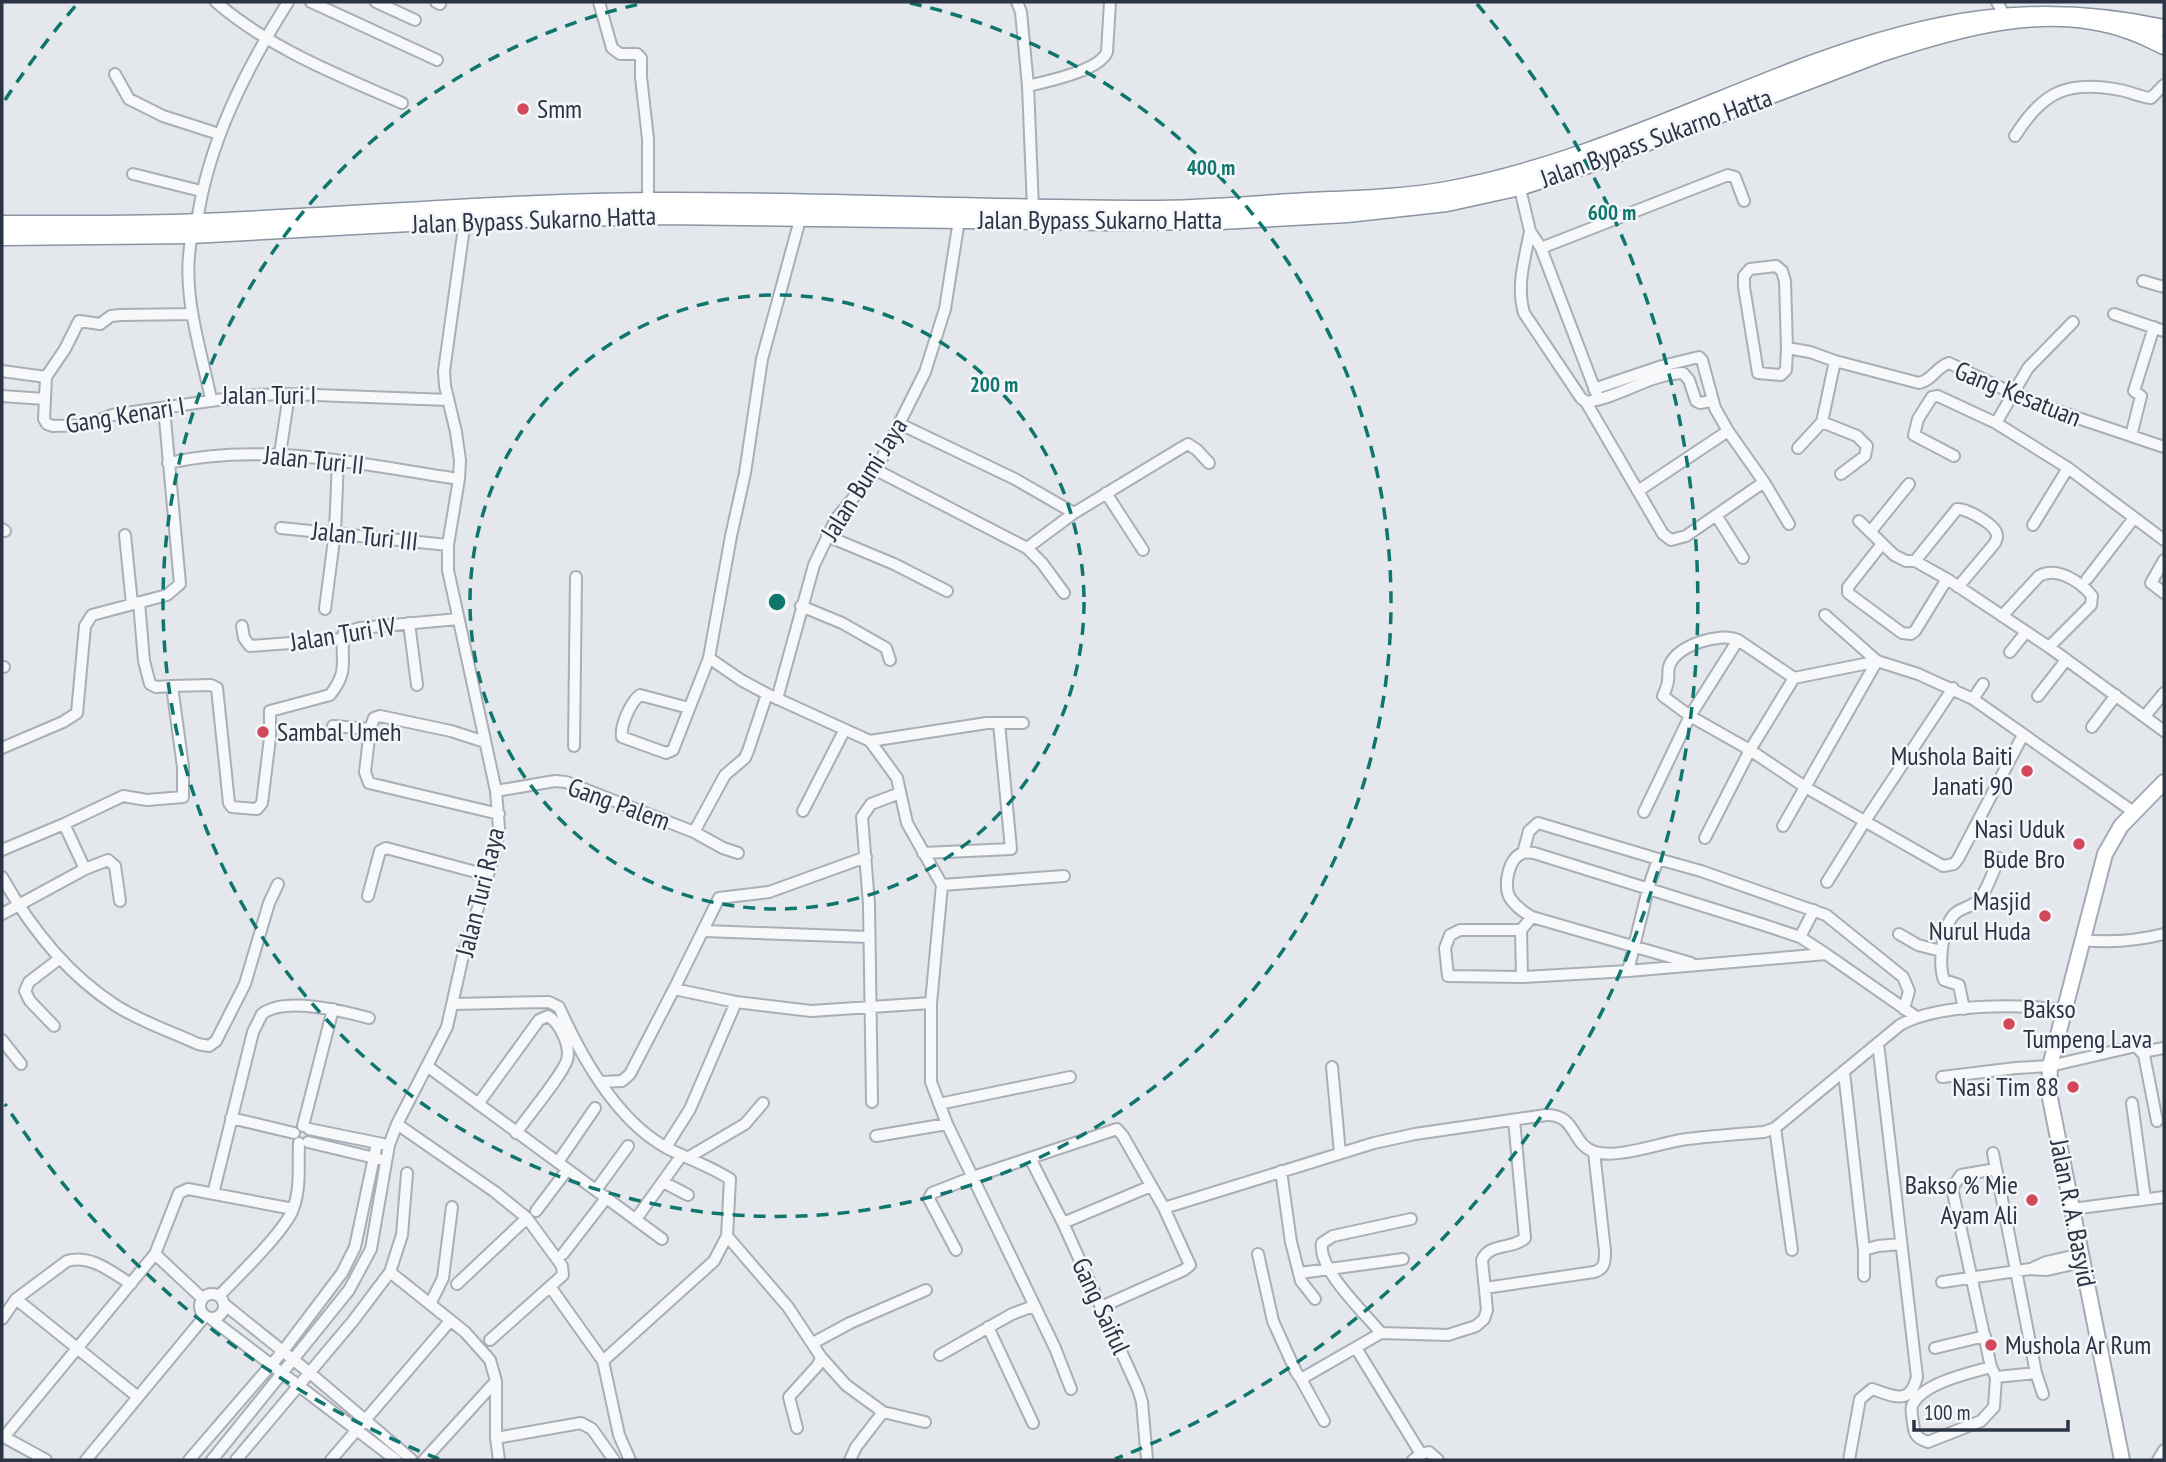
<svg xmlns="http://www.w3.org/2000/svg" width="2166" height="1462" viewBox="0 0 2166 1462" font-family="'PT Sans Narrow',sans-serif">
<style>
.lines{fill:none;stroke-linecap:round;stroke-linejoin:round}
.minor-casing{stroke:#a9aeb7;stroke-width:14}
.major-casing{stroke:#a3abb8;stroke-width:18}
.highway-casing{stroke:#8b94a3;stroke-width:19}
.minor{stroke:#f7f8fa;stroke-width:10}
.major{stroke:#fff;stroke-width:14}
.highway{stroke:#fff;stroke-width:16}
.ring{fill:none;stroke:#0f766e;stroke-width:3.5;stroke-dasharray:12 9}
.poi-dot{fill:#d1495b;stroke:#f4f6f9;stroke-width:2.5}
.labels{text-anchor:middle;stroke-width:5;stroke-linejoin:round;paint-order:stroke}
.poi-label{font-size:26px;fill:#2b3445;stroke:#f4f6f9;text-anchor:end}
.street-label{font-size:26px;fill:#2b3445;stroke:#f4f6f9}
.centre{fill:#0f766e;stroke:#f4f6f9;stroke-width:3.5}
.ring-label{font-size:21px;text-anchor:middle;font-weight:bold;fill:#0f766e;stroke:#f4f6f9;stroke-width:5;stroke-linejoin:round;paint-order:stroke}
</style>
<rect width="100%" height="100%" fill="#e4e7ec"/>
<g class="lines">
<g class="minor-casing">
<path id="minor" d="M216,2c53,46 122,73 186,101
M311,2l126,58
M376,2l39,18
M436,2l4,2
M599,2l13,46 8,6h17l4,4v19l7,62v62
M1017,2l4,10 7,74 5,122
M1997,2l4,7
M115,74l14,25 34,17 56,18
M1028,86c20,-5 71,-15 79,-34l3,-50
M2015,136c28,-45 53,-56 105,-46 11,2 20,7 31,8l13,-13
M133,174l68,17
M1518,180l12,51 11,17 56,147
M197,222c11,-79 49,-153 91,-220
M1530,231c-5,28 -14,54 -6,82l57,85 5,4c33,-4 63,-28 97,-29l6,7 7,21 4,2 12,-2
M192,235c-12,55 8,110 19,164
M1541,248l187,-73 7,2 9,24
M2143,281l21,6
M2114,314l50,17
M1787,348l-1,22 -5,5 -23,-2 -14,-86v-11l6,-7 26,-3 6,5 3,10 2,67 23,4 25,9 84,22c14,-3 17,-16 30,-20l63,30 63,24 89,30
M2,371l44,6 -2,42 3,5 6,2 35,-1 24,-10 140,-20 37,-1 159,6
M46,377l19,-28 14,-28 21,3 11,-8 10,-1 71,-1
M1594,389l68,-23 37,-9 3,3 13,48 13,23 36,51 25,42
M2,396l43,3
M1586,402l77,132 8,6 15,-4 78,-54
M1822,422l35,14 10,10 -2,10 -24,18
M1996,423l32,-55 45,-46
M900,424l115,55 59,34
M2131,436l10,-40 -7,-5 20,-64
M1798,448l24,-26 13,-61
M280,454l9,-60
M1954,456l-40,-21 4,-16 14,-22 6,-1 58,27 72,45 96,72
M168,463c96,-22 195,2 291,16
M876,470l151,78 15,15 22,30
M1638,491l90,-60
M1106,493l37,57
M1716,515l27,43
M1859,521l35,34 12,6h9l32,18 102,68 115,84
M2033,525l35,-57
M281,528l167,17
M2,529l3,2
M1871,531l38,-47
M125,535l7,69
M827,536l67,28 53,27
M1882,544l-34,43v6l54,40 9,1 4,-3 32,-52
M1027,548l47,-35 107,-65 7,-4 9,6 12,13
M2164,560l-13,23 13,10
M1915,561l42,-52c9,-1 35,14 39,23 2,5 1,6 -1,11l-37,44
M2087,579l47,-61
M801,606l41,17 44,25 4,12
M325,609l10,-77 3,-71
M1825,615l52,46 41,13 55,25 162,114
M2002,616l37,-40c18,-10 42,6 53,20l-1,9 -42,42
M409,623l8,62
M242,626l2,12 6,8 93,-7
M2010,652l16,-20
M709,658l32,22 26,14 103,47 27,37 10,45 35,62 -11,118v79l16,42 108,224 16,41
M1875,665l-6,-2 -75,15 -56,-38c-19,-8 -59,5 -68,24 -3,6 -1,10 -2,16 0,5 -3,11 -5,16l27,20 60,34 55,37 138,79 11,-2 4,-5 65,-124
M2,667h2
M172,686l39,-1 6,3 12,115 3,4 25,2 5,-6 8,-65v-27l60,-16c21,-27 9,-35 14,-63l16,-4 98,-9
M2038,696l28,-36
M777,699l37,-134 22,-46 40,-49 49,-98 20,-63 14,-89
M1973,699l10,-15
M689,708l-49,-13c-9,7 -20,30 -18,42l44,16 7,-3 36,-92 22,-122 14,-63 17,-114 39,-143
M2145,716l19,-23
M333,726l37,3 -5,43 4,11 130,31
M2092,727l24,-32
M370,729l4,-11 6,-2 71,15 34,11
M870,741l117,-18h36
M574,746l2,-169
M2,748l61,-26 14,-9 8,-87 7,-11 75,-20 13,-11 -16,-176
M496,791l59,-10 11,1 128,50 29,16 15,5
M803,811l41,-80
M1644,812l46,-96 48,-76
M64,824l21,45
M1783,826l94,-165
M694,832l31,-57 20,-17 3,-7 19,-57
M1705,838l45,-88 44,-72
M2,850l62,-26 59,-28 24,4 36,-3v-30l-11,-81 -16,1 -6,-3 -6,-23 -5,-59
M923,853l88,-4 -12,-126
M1523,853l6,-22 9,-8 120,36 -10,30 -20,82
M1658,859l43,12 125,44 77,62 6,14 -5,18
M2,877c28,50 65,97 113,128 24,16 57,27 83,39l11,2 7,-5 29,-57 24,-81 9,-19
M1827,882l38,-61 88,-133
M942,885l122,-9
M368,896l12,-45 6,-3 101,27
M2,914l83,-45 23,-9 7,6 5,35
M1532,917c-9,-5 -16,-10 -22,-19 -7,-11 -2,-40 13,-45 2,-1 9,0 11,0l230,72 36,12 26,17
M1521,930h-61l-10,5 -5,13 3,28 74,1 106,-6 198,-17 89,62
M704,931l164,6
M1899,934l19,11 23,6
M1800,937l14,-27
M2082,940c29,3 54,1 82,-6
M1522,977l-1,-47 11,-13 159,46
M674,989l45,-91 50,-6 97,-35
M453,1004l96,-2 10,5c22,49 58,114 108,141 21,11 43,18 63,31l-3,57 -13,25 -111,100 16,74 11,25
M1964,1009l-5,-24 -15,-5c-6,-17 -2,-57 13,-68 7,-5 18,-6 23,-14 9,-11 13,-27 19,-40
M54,1026l-24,-25 -5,-10 4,-9 30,-23
M2,1040l19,24
M2142,1052l22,-4
M427,1066l235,173
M1332,1067l8,86
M1844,1072l20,178
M1942,1077l74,-9 34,-2 86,-20 8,9 13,66
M601,1082l21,-1 8,-7 44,-85 62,13 75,9 120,-8
M872,1102l-3,-198 -7,-87 9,-13 29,-11
M2132,1103l13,96
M478,1104l61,-84 9,-4c12,7 23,30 19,44 -4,14 -40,57 -51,73
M939,1104l131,-27
M231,1118l63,15
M397,1124l98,68 32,26 35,48 1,9 -73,65
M303,1126l30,-117
M1775,1128l17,122
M309,1129l74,15
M876,1136l71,-12
M308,1142l71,17
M666,1147l24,-38 46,-107
M1993,1153l43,220 7,21
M689,1157l56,-33 18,-21
M1030,1158l33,65 75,166 4,13 5,58
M558,1162l37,-54
M1996,1169l-35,6 -9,13 39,179 5,10 40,-4
M1281,1171l10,71 10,39 14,18
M663,1182l25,13
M596,1190l32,-44
M213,1194l40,-162 9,-18c23,-18 81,-3 107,4
M1164,1208l210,-65 41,-9 131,-19c31,-1 25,30 49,37 25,7 67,-10 92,-13 26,-3 51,-5 77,-7l11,-4 125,-103c39,-22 119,-21 163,-15
M2072,1209l92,-12
M536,1211l31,-41
M636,1219l43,-60
M1063,1223l88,-37
M727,1236l61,71 33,50 25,28 37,27 42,10
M956,1250l-27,-51 3,-6 41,-16 144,-48 6,7 41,72 26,57 -6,5 -83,37
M155,1254l47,44
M563,1254l44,-57
M1258,1254l15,67 23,51 5,7
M2033,1268l13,-6 35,-8
M390,1272l75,60 25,28 6,21v57l3,22
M1300,1273l103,-14
M1864,1276v-26l14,-4 23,-2
M1942,1282l88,-13 17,1 35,-8
M457,1284l70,-66
M551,1288l52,73
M1485,1288l109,-16c11,-3 11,-11 11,-21l-11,-99
M200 1306a12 12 0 1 1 24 0a12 12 0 1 1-24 0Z
M219,1296c19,-20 66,-65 74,-87 8,-20 5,-45 6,-66
M16,1299l122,98
M224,1304l86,69 101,86
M430,1304l13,-26 9,-71
M210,1318l186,142
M2,1319l14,-20 51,-38c24,-7 44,11 64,23
M988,1327l45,96
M1381,1333c-16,-20 -64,-64 -59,-90l11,-7 78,-17
M813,1343l37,-20 76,-33
M1356,1348l65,106 -8,6
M1935,1348l50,-12
M940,1355l72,-41 22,-8
M1991,1367c-21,6 -70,16 -79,39 -1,5 0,11 1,16 1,12 3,16 15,20l53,-21 13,-14 2,-30
M1324,1421l-23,-42 80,-46 67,2 28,-9 8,-7 3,-9 -5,-50c8,-18 30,-10 43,-22l-11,-118
M797,1428l-8,-31 29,-32 3,-8
M2,1436l44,24
M4,1437l151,-183 24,-61 9,-4 105,20
M496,1438l85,-15 11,6 22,31
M1421,1454l8,-2 9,8
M86,1460l119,-144
M189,1460l94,-109 59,-78 13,-26 22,-104
M212,1460l137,-170 22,-41 18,-104 8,-21 50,-97 15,-67 33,-108 4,-24 -3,-37 -48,-221v-25l11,-66 1,-19 -4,-28 -11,-46 -1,-15 21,-151
M236,1460l117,-139 37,-49 12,-37 5,-62
M331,1460l119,-139
M424,1460l72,-79
M850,1460l6,-13 27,-35
M1849,1460l11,-61 12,-10c22,7 38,17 45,-12l-39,-334
M2158,1460l6,-10"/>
</g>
<g class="major-casing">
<path id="major" d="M2122,1460l-73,-367 1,-27 55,-212 16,-28 43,-44"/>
</g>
<g class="highway-casing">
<path id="highway" d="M2,224c66,0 132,1 198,-2 151,-6 302,-20 453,-21 165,-1 331,8 496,8 48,0 96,-4 144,-7 51,-3 103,-3 154,-12 126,-23 244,-81 364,-126 121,-45 224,-64 353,-36
M2,237l190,-2 273,-15 198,-4 443,6 114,-1 127,-7 100,-11 73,-16 65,-21 294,-112c78,-26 169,-53 251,-23 12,4 23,10 34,15"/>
</g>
<use href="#minor" class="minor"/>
<use href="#major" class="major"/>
<use href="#highway" class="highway"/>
</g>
<g class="ring">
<circle cx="777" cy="602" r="307"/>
<path d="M910 3A614 614 0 1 1 644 3"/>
<path d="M439 1459A921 921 0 0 1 5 1104M5 100A921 921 0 0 1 77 4M1477 4A921 921 0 0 1 1115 1459"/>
</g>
<g class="poi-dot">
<circle cx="523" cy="109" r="7"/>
<circle cx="263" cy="732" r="7"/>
<circle cx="2027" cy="771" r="7"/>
<circle cx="2079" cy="844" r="7"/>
<circle cx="2045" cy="916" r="7"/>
<circle cx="2009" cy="1024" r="7"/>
<circle cx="2073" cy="1087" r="7"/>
<circle cx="2032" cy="1200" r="7"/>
<circle cx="1991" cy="1345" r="7"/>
</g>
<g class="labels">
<g class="poi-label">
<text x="537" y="118" text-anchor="start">Smm</text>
<text x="277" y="741" text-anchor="start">Sambal Umeh</text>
<text x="2013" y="765">Mushola Baiti<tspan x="2013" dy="30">Janati 90</tspan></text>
<text x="2065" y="838">Nasi Uduk<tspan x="2065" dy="30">Bude Bro</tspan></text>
<text x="2031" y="910">Masjid<tspan x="2031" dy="30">Nurul Huda</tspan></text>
<text x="2023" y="1018" text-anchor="start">Bakso<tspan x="2023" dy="30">Tumpeng Lava</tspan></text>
<text x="2059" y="1096">Nasi Tim 88</text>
<text x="2018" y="1194">Bakso % Mie<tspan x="2018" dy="30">Ayam Ali</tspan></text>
<text x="2005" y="1354" text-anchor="start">Mushola Ar Rum</text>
</g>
<g class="street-label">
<text transform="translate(1656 138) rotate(-20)" y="9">Jalan Bypass Sukarno Hatta</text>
<text transform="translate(534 220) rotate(-2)" y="9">Jalan Bypass Sukarno Hatta</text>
<text x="1100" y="229">Jalan Bypass Sukarno Hatta</text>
<text transform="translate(2018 394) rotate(22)" y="9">Gang Kesatuan</text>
<text x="269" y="404">Jalan Turi I</text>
<text transform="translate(125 415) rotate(-9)" y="9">Gang Kenari I</text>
<text transform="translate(314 460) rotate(6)" y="9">Jalan Turi II</text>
<text transform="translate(864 479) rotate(-58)" y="9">Jalan Bumi Jaya</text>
<text transform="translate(365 536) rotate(6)" y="9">Jalan Turi III</text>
<text transform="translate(343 634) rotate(-9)" y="9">Jalan Turi IV</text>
<text transform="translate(619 804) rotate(20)" y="9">Gang Palem</text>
<text transform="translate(480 892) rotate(-76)" y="9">Jalan Turi Raya</text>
<text transform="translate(2073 1213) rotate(79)" y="9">Jalan R. A. Basyid</text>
<text transform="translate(1101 1306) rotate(65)" y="9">Gang Saiful</text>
</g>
</g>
<circle cx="777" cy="602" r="10" class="centre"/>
<g class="ring-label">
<text x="1211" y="175">400 m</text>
<text x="1612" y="220">600 m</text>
<text x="994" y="392">200 m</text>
</g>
<rect width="2166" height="1462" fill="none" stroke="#2b3445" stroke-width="7"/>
<path d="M1914 1420v10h154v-10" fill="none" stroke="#2b3445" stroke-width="3.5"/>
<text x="1924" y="1420" font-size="21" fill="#2b3445" stroke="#f4f6f9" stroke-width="5" paint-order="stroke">100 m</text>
</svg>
